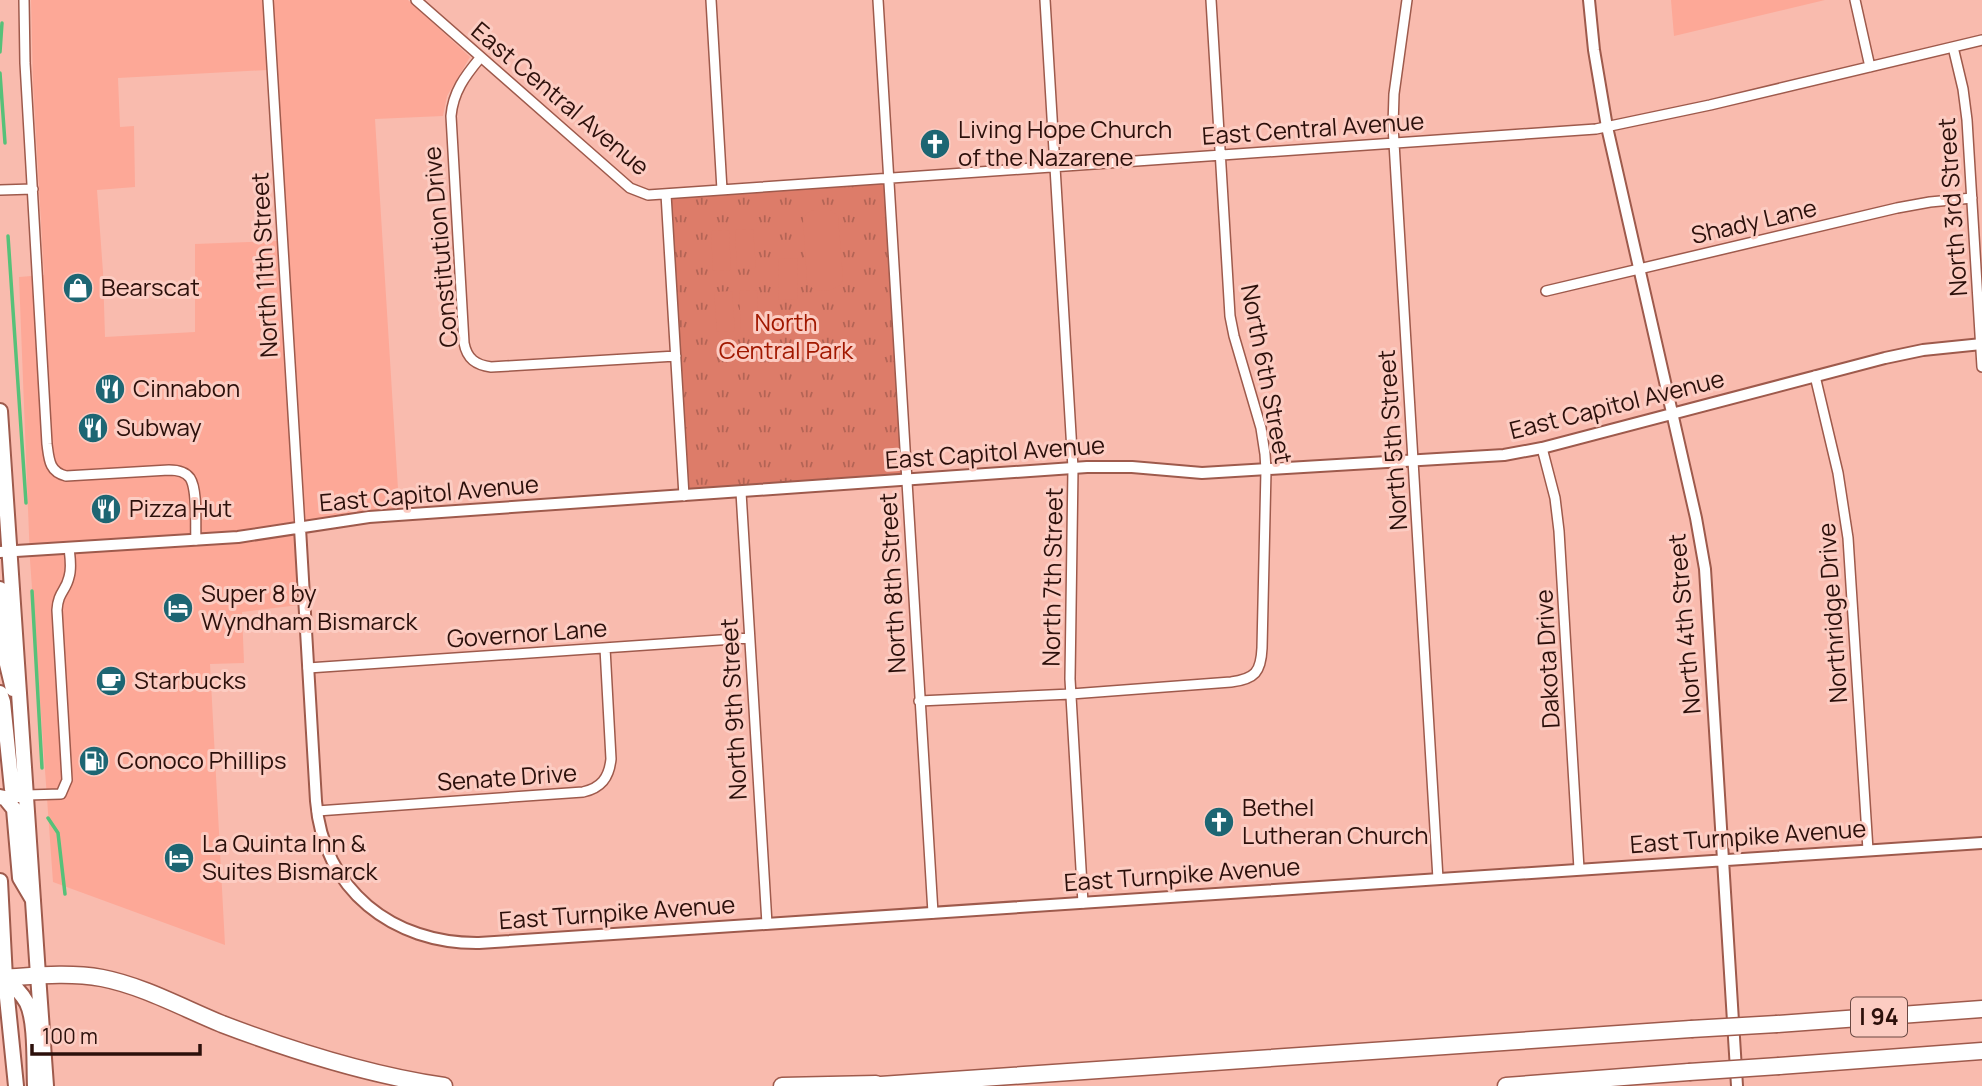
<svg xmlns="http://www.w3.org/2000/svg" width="1982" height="1086" viewBox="0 0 1982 1086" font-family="Manrope,sans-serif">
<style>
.built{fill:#fda897;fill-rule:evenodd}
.park{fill:url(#park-tufts)}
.pitch{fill:#dd7c69}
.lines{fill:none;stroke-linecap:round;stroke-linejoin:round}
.stream{stroke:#56c179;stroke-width:3.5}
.minor-casing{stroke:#9e5a4c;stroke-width:12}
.tertiary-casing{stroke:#9e5a4c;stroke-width:14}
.primary-casing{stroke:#9e5a4c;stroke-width:18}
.trunk-casing{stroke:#9e5a4c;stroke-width:18}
.motorway-casing{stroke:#9e5a4c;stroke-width:19}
.minor{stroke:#fff;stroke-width:9}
.tertiary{stroke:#fff;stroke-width:10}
.primary{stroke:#fff;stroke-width:14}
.trunk{stroke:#fff;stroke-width:14}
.motorway{stroke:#fff;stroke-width:16}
.motorway-bridge-casing{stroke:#9e5a4c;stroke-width:19;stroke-linecap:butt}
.motorway-bridge{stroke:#fff;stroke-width:16}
.labels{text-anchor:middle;stroke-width:6;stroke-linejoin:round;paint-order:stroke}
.shield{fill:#fcccc2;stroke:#6a4842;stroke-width:2}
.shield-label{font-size:23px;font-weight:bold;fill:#2c100b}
.street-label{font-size:24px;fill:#2c100b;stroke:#fcccc2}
.poi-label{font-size:24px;fill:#2c100b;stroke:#fcccc2;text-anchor:start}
.park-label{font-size:24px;fill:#a11800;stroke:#fcccc2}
</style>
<defs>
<pattern id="park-tufts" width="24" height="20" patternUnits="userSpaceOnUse" patternTransform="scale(1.75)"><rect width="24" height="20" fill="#dd7c69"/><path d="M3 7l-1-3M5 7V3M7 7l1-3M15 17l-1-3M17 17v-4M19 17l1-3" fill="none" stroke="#b36455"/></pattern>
</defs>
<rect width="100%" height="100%" fill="#f9bbae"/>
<path class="built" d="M31,0h377l62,57 -23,39 -4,20 -68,3 25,402 -45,3 -60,11 4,70 -57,7 2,51 -34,1 15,281 -172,-63 -23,-322 -11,-283 25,-2 -11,-192zM267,70l10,171 -82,3v88l-90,5 -2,-65 -6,-82 38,-3 -1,-61 -14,1 -2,-49z
M1671,0h154l-151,36z"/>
<path class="park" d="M889,178l18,302 -223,16 -18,-302z"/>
<path class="pitch" d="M814,210h16l8,6 5,63 -2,5c-9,9 -28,10 -34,-2l-4,-63 4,-6z
M753,229l3,39 -19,1 -2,-39z
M729,230l2,40 -18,1 -2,-40z
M797,258l1,41 -19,1 -1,-41z
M757,290l2,40h-18l-2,-39z
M732,291l3,40 -18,1 -3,-40z"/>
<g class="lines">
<path class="stream" d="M0,52l2,-29
M0,73l5,70
M8,236l18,267
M32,591l10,177
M48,818l10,15 7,61"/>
<g class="minor-casing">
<path id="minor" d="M24,0l1,63 22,381c2,15 2,28 19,32l103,-6c8,0 16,1 21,8 8,12 5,47 6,62
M268,0l32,528
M416,0l214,188 18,7 948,-66 114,-24 272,-65
M711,0l11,190
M878,0l55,913
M1045,0l28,468 -3,211 13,224
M1407,0l-13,94 -1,32 45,753
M1855,0l15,67
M1953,47l10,42 4,31 15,247
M480,58c-15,18 -27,34 -29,58l13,227c3,16 12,22 27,24l185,-11
M0,190l33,-1
M666,194l18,302
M1546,291l351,-83 33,-6 42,-4
M1815,376l23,97 10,65 20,312
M1542,448l13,50 4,33 20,338
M741,492l26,432
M308,668l441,-30
M919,701l152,-7 160,-12c24,-3 30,-10 31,-34l4,-178 -1,-16 -4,-26 -27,-92 -4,-20 -19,-316
M27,795l34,-1 6,-14 -10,-170c1,-18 9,-19 12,-33 3,-9 1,-20 0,-29
M317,811l266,-19c18,-4 26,-14 28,-33l-6,-111"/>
</g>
<g class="tertiary-casing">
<path id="tertiary" d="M1589,0l5,50 13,77 89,391 9,51 32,517
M300,528l16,273c7,89 77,143 163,142l1503,-100
M0,552l238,-15 131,-20 718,-50h45l70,6 302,-18 38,-7 343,-90 38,-8 59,-6"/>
</g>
<g class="primary-casing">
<path id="primary" d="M0,411l38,564
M0,589l5,67 8,33
M0,693l3,9 9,87 6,6h9
M0,797l5,1 9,11 6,69 13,22
M0,881l5,97"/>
</g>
<g class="trunk-casing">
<path id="trunk" d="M38,975l8,111
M5,978c8,7 16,14 22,25 9,18 7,61 8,83
M5,978l11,108"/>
</g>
<g class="motorway-casing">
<path id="motorway" d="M0,978c34,-2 68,-6 102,0 41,8 81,30 120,46 71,27 146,51 222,62
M1777,1024l205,-15
M1779,1066l203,-15
M782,1086l94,-2
M866,1086l825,-57
M1506,1086l183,-14"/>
</g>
<use href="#minor" class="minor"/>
<use href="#tertiary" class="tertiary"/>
<use href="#primary" class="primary"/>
<use href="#trunk" class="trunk"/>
<use href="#motorway" class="motorway"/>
<g class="motorway-bridge-casing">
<path id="motorway-bridge" d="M1691,1029l86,-5
M1689,1072l90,-6"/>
</g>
<use href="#motorway-bridge" class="motorway-bridge"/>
</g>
<defs>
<g id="church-disc" transform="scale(1.575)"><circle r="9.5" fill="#1d6673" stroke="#fcccc2"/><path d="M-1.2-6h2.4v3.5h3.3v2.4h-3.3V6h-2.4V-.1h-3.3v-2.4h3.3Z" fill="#fff"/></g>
<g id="shop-disc" transform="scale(1.575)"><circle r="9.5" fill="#1d6673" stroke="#fcccc2"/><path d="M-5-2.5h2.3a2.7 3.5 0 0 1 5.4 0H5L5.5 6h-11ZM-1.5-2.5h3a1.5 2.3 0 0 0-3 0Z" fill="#fff"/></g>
<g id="restaurant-disc" transform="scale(1.575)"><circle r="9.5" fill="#1d6673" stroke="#fcccc2"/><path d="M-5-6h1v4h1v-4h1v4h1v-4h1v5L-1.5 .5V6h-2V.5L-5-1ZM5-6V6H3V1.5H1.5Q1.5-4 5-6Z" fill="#fff"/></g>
<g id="hotel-disc" transform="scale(1.575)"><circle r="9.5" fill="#1d6673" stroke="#fcccc2"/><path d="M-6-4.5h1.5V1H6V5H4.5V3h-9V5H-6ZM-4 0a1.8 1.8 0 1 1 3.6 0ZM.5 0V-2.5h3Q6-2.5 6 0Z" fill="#fff"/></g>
<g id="cafe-disc" transform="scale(1.575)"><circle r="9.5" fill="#1d6673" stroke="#fcccc2"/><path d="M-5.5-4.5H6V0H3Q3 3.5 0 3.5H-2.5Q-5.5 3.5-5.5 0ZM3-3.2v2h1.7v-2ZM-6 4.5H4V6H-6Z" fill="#fff"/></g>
<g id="fuel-disc" transform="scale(1.575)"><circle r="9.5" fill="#1d6673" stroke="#fcccc2"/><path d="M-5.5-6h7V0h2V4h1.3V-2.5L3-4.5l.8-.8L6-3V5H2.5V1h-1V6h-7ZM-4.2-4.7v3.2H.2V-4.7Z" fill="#fff"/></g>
</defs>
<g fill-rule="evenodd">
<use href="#church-disc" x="935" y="144"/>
<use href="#shop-disc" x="78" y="288"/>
<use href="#restaurant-disc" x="110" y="389"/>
<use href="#restaurant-disc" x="93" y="428"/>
<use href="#restaurant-disc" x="106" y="509"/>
<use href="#hotel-disc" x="178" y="608"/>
<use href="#cafe-disc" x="111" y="681"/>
<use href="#fuel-disc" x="94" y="761"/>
<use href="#church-disc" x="1219" y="822"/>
<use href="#hotel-disc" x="179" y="858"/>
</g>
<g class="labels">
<rect class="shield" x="1851" y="997.5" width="56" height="39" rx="5"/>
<g class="shield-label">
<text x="1879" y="1025">I 94</text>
</g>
<g class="street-label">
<text transform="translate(560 99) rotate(40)" y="8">East Central Avenue</text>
<text transform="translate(1313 129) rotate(-4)" y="8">East Central Avenue</text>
<text transform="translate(1953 207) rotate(-94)" y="8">North 3rd Street</text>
<text transform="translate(1754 222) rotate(-13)" y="8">Shady Lane</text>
<text transform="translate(441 247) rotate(-95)" y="8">Constitution Drive</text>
<text transform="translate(265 265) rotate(-93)" y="8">North 11th Street</text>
<text transform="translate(1266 374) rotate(79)" y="8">North 6th Street</text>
<text transform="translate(1617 405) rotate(-14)" y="8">East Capitol Avenue</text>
<text transform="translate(1393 440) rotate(-94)" y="8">North 5th Street</text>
<text transform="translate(995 453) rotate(-4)" y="8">East Capitol Avenue</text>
<text transform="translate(429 494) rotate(-5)" y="8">East Capitol Avenue</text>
<text transform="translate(1053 577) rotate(-89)" y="8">North 7th Street</text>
<text transform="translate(893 583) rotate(-93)" y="8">North 8th Street</text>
<text transform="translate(1833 613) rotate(-94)" y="8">Northridge Drive</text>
<text transform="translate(1685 624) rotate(-95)" y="8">North 4th Street</text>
<text transform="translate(527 634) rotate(-4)" y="8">Governor Lane</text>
<text transform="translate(1548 659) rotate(-93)" y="8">Dakota Drive</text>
<text transform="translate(734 709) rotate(-93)" y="8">North 9th Street</text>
<text transform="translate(507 778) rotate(-4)" y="8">Senate Drive</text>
<text transform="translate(1748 837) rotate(-4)" y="8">East Turnpike Avenue</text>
<text transform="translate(1182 875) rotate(-4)" y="8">East Turnpike Avenue</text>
<text transform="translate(617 913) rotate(-4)" y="8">East Turnpike Avenue</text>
</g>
<g class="poi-label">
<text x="958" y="138">Living Hope Church<tspan x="958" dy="28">of the Nazarene</tspan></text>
<text x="101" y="296">Bearscat</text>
<text x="133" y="397">Cinnabon</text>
<text x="116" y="436">Subway</text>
<text x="129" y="517">Pizza Hut</text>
<text x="201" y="602">Super 8 by<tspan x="201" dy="28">Wyndham Bismarck</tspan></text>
<text x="134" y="689">Starbucks</text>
<text x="117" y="769">Conoco Phillips</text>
<text x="1242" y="816">Bethel<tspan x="1242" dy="28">Lutheran Church</tspan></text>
<text x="202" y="852">La Quinta Inn &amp;<tspan x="202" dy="28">Suites Bismarck</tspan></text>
</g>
<g class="park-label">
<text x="786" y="331">North<tspan x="786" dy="28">Central Park</tspan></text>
</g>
</g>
<path d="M32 1044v10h168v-10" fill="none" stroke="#2c100b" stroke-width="3.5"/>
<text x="42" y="1044" font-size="21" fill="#2c100b" stroke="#fcccc2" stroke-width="5" paint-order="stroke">100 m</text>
</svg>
